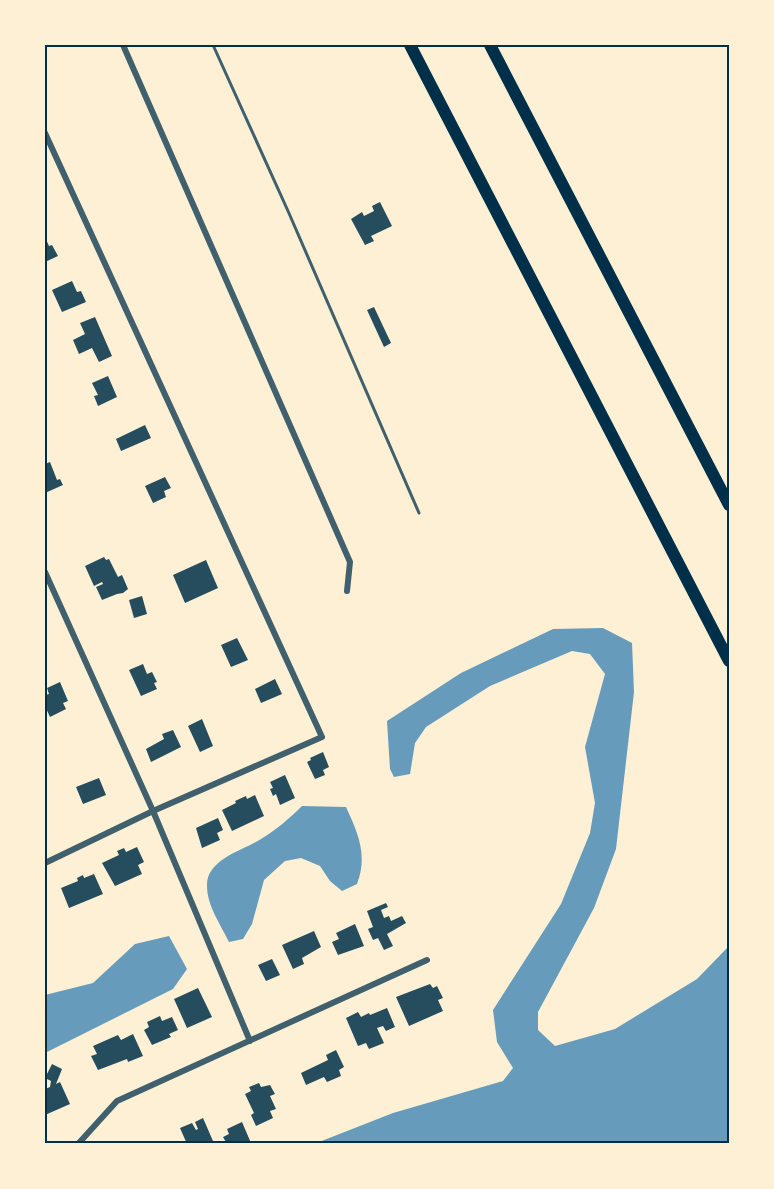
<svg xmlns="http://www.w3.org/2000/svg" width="774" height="1189" viewBox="0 0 774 1189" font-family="Signika,sans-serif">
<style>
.water{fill:#669bbc}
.building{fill:#264d5e}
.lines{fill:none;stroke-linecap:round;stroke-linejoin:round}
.service{stroke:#3f606c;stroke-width:3}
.minor{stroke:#3f606c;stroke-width:6}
.motorway{stroke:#003049;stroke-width:12}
.neatline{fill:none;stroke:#003049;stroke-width:2}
</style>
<rect width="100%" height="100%" fill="#fdf0d5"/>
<path class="water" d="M603,628l29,15 2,49 -18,157 -22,59 -56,104v18l17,16 60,-17 82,-50 32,-33v198h-415l79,-31 110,-32 10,-13 -16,-26 -4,-32 68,-106 29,-71 5,-30 -10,-56 20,-73 -15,-20 -18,-3 -82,35 -64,41 -11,16 -5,31 -16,3 -4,-8 -3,-48 74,-48 92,-44z
M302,806l44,1c12,26 22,48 11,77l-15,7 -12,-10 -10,-15 -19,-8 -16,3 -21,19 -12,44 -9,15 -14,3c-8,-17 -22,-36 -22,-56 -1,-27 37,-36 54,-47 15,-9 29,-21 41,-33z
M169,936l18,33 -14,20 -128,64v-58l48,-12 42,-39z"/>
<path class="building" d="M380,202l12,24 -21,10 3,5 -9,4 -14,-26 11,-7 2,4 10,-5 -2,-5z
M45,237l4,9 3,-1 6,11 -13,6z
M72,281l5,11 4,-1 5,11 -24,10 -10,-22z
M374,307l17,36 -7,4 -17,-37z
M95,317l17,39 -13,6 -7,-14 -13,6 -6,-14 12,-6 -5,-11z
M108,376l9,21 -19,9 -4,-10 4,-1 -6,-12z
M145,425l6,13 -30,13 -5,-12z
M50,462l7,18 3,-1 3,6 -18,8v-29z
M165,477l6,11 -7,3 2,6 -13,6 -8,-17z
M104,557l2,3 3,-1 9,18 4,-2 6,14 -5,4 -6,1 -15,6 -6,-13 7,-3 -1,-2 -8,4 -9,-20z
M206,560l12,28 -33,15 -12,-28z
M142,596l5,18 -13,4 -5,-18z
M237,638l11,22 -17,7 -10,-22z
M143,664l4,10 5,-2 5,10 -3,1 3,6 -16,7 -12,-26z
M275,679l7,15 -21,9 -6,-14z
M60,682l8,19 -5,2 3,6 -16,8 -5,-11v-11l4,-1 -2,-6z
M202,719l11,27 -13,6 -12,-26z
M173,730l8,17 -30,15 -5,-13 18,-10 -2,-5z
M323,752l6,15 -6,3 2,5 -10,4 -8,-17 4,-2 -1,-2z
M285,775l10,23 -15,7 -4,-11 -3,2 -3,-7 3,-1 -3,-6z
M99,778l7,17 -23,9 -7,-17z
M255,795l9,21 -32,15 -10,-21 14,-7 -1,-2 11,-5 1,3z
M218,818l5,12 -6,3 3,7 -18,8 -6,-20z
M137,847l7,15 -6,3 4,9 -27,12 -13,-23 17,-8 -2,-4 7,-3 2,4z
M94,874l9,20 -34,14 -8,-20 17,-7 -1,-3 6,-3 1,3z
M386,903l2,4 -7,3 3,8 5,-2 2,5 11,-5 4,7 -19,11 6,12 -9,4 -6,-12 -5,2 -5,-11 5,-2 -6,-16z
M355,924l9,22 -26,9 -6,-13 7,-3 -3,-6z
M314,931l7,16 -19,11 2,6 -11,5 -11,-24z
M272,959l8,16 -14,6 -8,-16z
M430,984l3,4 4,-2 6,12 -5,2 5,11 -34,15 -13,-29z
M198,988l14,29 -25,11 -13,-29z
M387,1008l8,19 -9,4 -3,-5 -6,2 7,15 -15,6 -3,-6 -8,3 -12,-28 12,-6 3,5 8,-4 1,2z
M160,1016l2,5 10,-4 6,13 -9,4 2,3 -19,8 -8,-15 5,-3 -2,-5z
M133,1034l10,22 -15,6 -1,-3 -29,11 -7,-14 6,-2 -4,-8 25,-11 3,5z
M336,1050l8,17 -5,3 2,6 -14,6 -3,-5 -18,8 -5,-12 27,-13 -2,-5z
M52,1064l10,5 -6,15 4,-2 10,22 -25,11v-26l5,-2 1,-6 -6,-3z
M259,1083l2,4 9,-2 5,9 -5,2 6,13 -6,2 3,7 -17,8 -5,-11 3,-2 -9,-19 6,-3 -2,-4z
M203,1118l10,23 -7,3h-19l-7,-16 12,-5 4,7 2,-1 -3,-7z
M242,1122l9,21 -24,1 -4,-7 6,-3 -2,-5z"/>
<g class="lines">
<path class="service" d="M213,45l75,166 131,302"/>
<path class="minor" d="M123,45l227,517 -3,29
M45,133l277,604 -169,74 -108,52
M45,572l108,239 97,230
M78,1144l39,-43 310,-141"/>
<path class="motorway" d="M410,45l319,616
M490,45l239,460"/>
</g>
<rect width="774" height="1189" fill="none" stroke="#fdf0d5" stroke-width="93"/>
<rect x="46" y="46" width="682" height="1096" class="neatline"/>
</svg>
